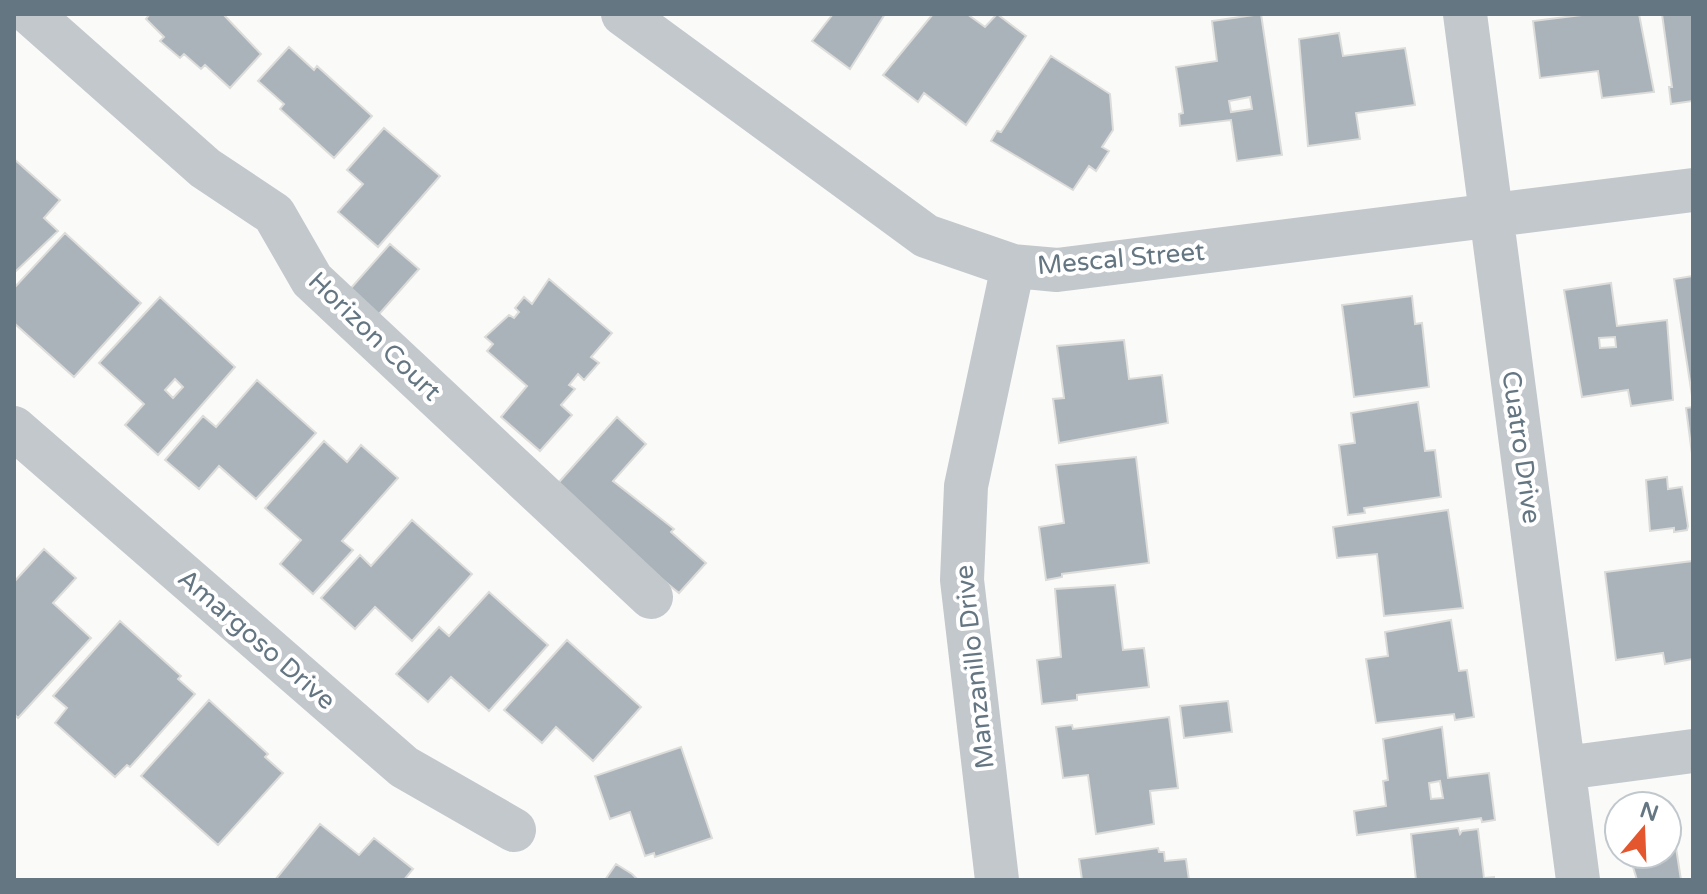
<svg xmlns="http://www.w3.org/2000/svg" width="1707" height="894" viewBox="0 0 1707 894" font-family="'Varela Round',sans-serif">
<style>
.building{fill:#aab3b9;stroke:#dcdcda;stroke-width:2;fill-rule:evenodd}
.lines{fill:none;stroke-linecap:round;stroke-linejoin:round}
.minor{stroke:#c3c8cc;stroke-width:44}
.labels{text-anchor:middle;stroke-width:8;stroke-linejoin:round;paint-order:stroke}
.street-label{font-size:26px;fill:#657683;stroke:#fff}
</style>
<rect width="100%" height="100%" fill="#fafaf8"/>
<path class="building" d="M150,14h73l38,40 -31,34 -25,-23 -4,4 -17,-15 -4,4 -20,-17 4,-4 -18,-18z
M833,14h52l-35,55 -38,-28z
M933,14h34l18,13 12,-13 29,22 -60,89 -42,-32 -6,9 -35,-27z
M1261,14l21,141 -45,6 -6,-41 -51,6 -1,-12 4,-1 -7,-46 41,-6 -5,-40zM1250,97l2,12 -21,3 -2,-11z
M1590,14h49l15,78 -52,6 -4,-27 -58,7 -7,-57z
M1662,14h31v87l-22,3 -2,-17h3z
M1339,33l4,23 62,-8 10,57 -59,8 4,26 -52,7 -9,-107z
M289,47l25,23 3,-4 55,50 -38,42 -54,-49 4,-5 -26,-23z
M1051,56l59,38 3,36 -11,17 7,4 -13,20 -7,-5 -16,24 -82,-49 6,-10 4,1z
M384,128l56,48 -62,71 -40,-35 25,-28 -16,-14z
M14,159l46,41 -16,18 14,13 -44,42z
M65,233l76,70 -67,74 -60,-54v-35z
M390,244l29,25 -46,52 -29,-25z
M1693,276v126l-19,-123z
M549,279l63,54 -21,24 8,6 -15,17 -6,-6 -9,11 6,4 -14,16 11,10 -32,36 -39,-34 26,-31 -40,-35 6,-7 -8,-7 24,-22 5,3 5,-6 -4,-4 9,-11 8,7z
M1611,283l6,43 50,-6 6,80 -42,6 -3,-16 -46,7 -18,-107zM1615,337l1,10 -16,1 -1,-10z
M1412,296l3,28 7,-1 7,64 -75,10 -12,-92z
M160,297l75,70 -77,88 -33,-30 19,-21 -45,-41zM175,379l8,8 -10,11 -8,-8z
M1124,340l5,39 33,-4 6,48 -109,20 -6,-44 11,-1 -7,-52z
M257,380l59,53 -60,66 -37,-33 -20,23 -34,-29 38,-44 13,11z
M1418,402l7,49 10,-1 6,47 -77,11 1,5 -17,2 -9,-70 16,-2 -4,-30z
M1693,407v47h-1l-6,-46z
M617,417l29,27 -33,37 61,48 -3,3 35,31 -27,30 -127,-103z
M324,441l23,21 14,-17 37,33 -56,63 11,9 -40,44 -33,-30 21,-24 -36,-32z
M1136,457l13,106 -87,11v3l-16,3 -7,-53 25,-4 -8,-58z
M1667,477l1,12 14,-2 6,39 -1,4 -13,2v-4l-24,3 -4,-51z
M1448,510l15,98 -79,8 -7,-62 -40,4 -4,-31z
M412,520l60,54 -60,67 -37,-34 -20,22 -34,-31 39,-43 11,11z
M44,549l32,29 -23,25 38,35 -73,80 -4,-4v-132z
M1693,561v98l-28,5 -2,-11 -47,7 -11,-88z
M1115,585l8,65 21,-2 5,39 -72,8v5l-35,4 -5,-44 24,-3 -6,-68z
M489,592l59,53 -59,66 -38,-34 -23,25 -32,-28 43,-47 10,9z
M1451,620l8,51 8,-1 7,47 -19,3 -1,-6 -78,9 -10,-64 22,-3 -3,-24z
M120,621l61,55 -3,3 17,15 -65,73 -3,-2 -12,12 -60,-54 12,-15 -14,-12z
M567,640l74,67 -48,54 -37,-34 -14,16 -38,-33z
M209,700l59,54 -3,3 18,16 -65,72 -77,-69z
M1228,701l4,31 -48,6 -4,-32z
M1169,717l9,71 -28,3 4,33 -58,10 -8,-59 -25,3 -7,-51 16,-2 1,4z
M1442,727l6,51 41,-5 6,47 -13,2 -1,-4 -124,17 -3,-24 32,-5 -3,-25 5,-1 -5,-41zM1440,781l3,17 -12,1 -2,-16z
M681,747l31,91 -57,19 -1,-4 -9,3 -15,-44 -20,7 -15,-43z
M320,824l39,31 15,-17 39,31 -9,11h-129z
M1458,828l2,6 2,-3 16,-2 6,49 10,-1v3h-78l-5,-46z
M1675,841l6,39h-44l-8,-26h38v-12z
M1158,848l1,4h5l1,9 21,-2 3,21h-107l-3,-21z
M616,864l16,10 6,6h-33z"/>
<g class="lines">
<path class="minor" d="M31,14l174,154 69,46 38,66 339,317
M623,14l303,222 87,30 44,4 636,-80
M1465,14l113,866
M14,428l390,339 110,63
M1565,768l128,-17
M997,880l-35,-300 4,-94 47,-220"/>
</g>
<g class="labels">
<g class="street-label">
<text transform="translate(1121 258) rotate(-5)" y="9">Mescal Street</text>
<text transform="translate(375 336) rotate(44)" y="9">Horizon Court</text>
<text transform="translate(1522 447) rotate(82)" y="9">Cuatro Drive</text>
<text transform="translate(257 639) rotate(41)" y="9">Amargoso Drive</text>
<text transform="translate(974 667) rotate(-96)" y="9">Manzanillo Drive</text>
</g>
</g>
<rect width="1707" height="894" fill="none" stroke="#657683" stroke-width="32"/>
<g transform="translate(1643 830) rotate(19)"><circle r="38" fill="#ffffff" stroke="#c1c8cd" stroke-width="2"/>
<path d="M0-6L14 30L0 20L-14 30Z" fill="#e4572e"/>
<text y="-12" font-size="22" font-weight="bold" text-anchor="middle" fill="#657683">N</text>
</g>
</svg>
